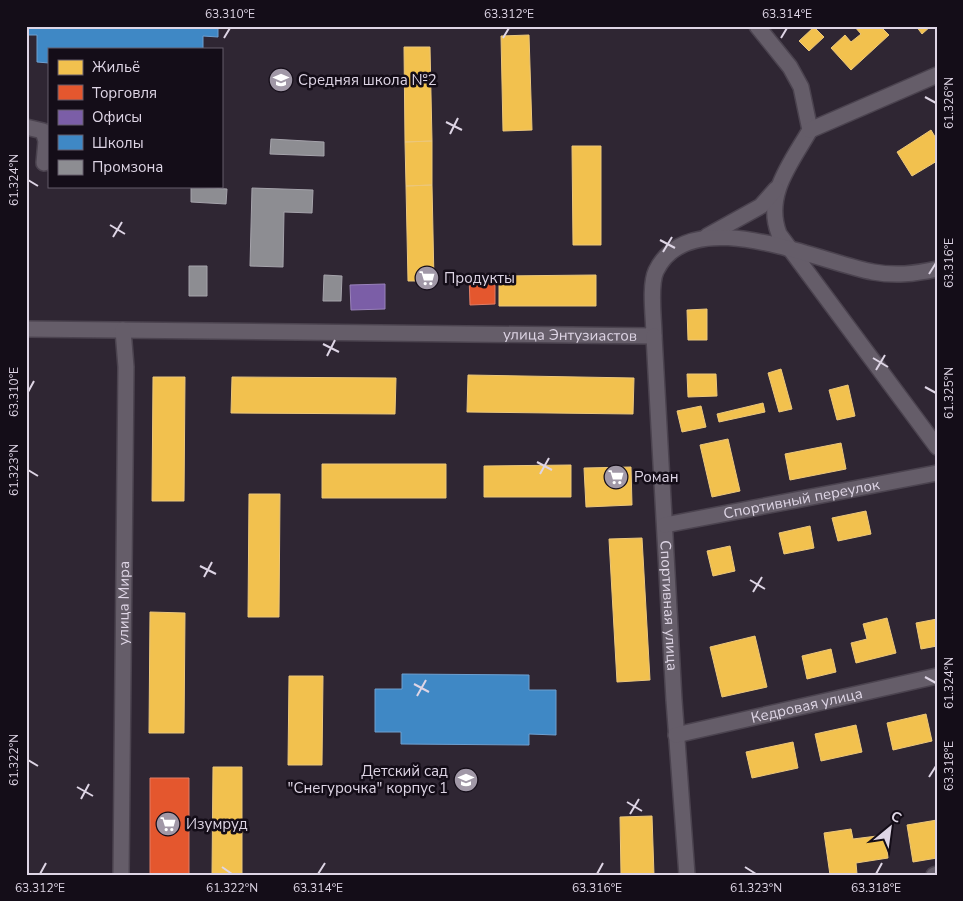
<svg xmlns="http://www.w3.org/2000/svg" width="963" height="901" viewBox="0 0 963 901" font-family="'Nunito Sans',sans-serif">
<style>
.homes{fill:#f2c14e;stroke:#ecc77b}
.shops{fill:#e4572e;stroke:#e27d65}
.offices{fill:#7b5ea7;stroke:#9982ba}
.schools{fill:#3f88c5;stroke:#6f9fcf}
.industry{fill:#8d8d92;stroke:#a5a3ab}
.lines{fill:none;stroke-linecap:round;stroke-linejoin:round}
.minor-casing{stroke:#4b434f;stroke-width:18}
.minor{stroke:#655d69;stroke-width:15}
.ticks{fill:none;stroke:#ded5e5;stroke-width:2}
.labels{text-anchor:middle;stroke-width:5;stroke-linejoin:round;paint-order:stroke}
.poi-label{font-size:15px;fill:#ded5e5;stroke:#140d18;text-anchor:start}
.street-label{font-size:15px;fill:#ded5e5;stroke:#140d18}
.neatline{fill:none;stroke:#ded5e5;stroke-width:2}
.ticks-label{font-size:12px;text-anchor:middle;fill:#ded5e5}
</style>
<rect width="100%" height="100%" fill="#2f2633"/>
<path class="homes" d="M854,26h26l9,9 -38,35 -20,-22 14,-13 6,7 10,-8z
M916,26h15l-9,8z
M814,27l10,10 -15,14 -10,-10z
M529,35l3,95 -29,1 -2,-95z
M404,47h26l2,94 -27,1z
M931,130l6,10v21l-25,15 -15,-24z
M432,141v44l-26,1 -1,-44z
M572,146h29v99h-28z
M432,185l2,96h-26l-2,-95z
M596,275v31h-97v-30z
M707,309v31h-19l-1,-30z
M781,369l11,40 -13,3 -11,-39z
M687,374h29l1,22 -29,1z
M468,375l166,3 -1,36 -166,-2z
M153,377h32l-1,124h-32z
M232,377l164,1 -1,36 -164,-1z
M848,385l7,31 -18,4 -8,-30z
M763,403l2,9 -46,10 -2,-8z
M701,406l5,21 -24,5 -5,-21z
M728,439l12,52 -28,6 -12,-52z
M841,443l5,26 -56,11 -5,-26z
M322,464h124v34h-124z
M571,465v32h-87v-31z
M631,467l1,38 -46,2 -2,-39z
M249,494h31l-1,123h-31z
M866,511l5,23 -33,7 -6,-23z
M810,526l4,22 -30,6 -5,-21z
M642,538l8,142 -33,2 -8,-143z
M730,546l5,25 -22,5 -6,-25z
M150,612l35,1 -1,120h-35z
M887,618l9,35 -40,10 -5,-20 16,-4 -4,-15z
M937,619v27l-16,3 -5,-26z
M755,636l12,51 -45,10 -12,-50z
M831,649l5,23 -29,7 -5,-23z
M289,676h34l-1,89h-34z
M926,714l6,27 -39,9 -6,-27z
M856,725l6,27 -41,9 -6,-27z
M793,742l5,26 -46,10 -6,-26z
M213,767h29v108h-30z
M652,816l2,59h-33l-1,-58z
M937,820v38l-24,4 -6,-37z
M851,829l2,10 32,-4 3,23 -32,5 1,11 -27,1 -6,-42z"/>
<path class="shops" d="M495,274v30l-25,1 -1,-30z
M150,778h39v97h-39z"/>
<path class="offices" d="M385,284v25l-34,1 -1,-25z"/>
<path class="schools" d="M26,26h192v11l-15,-1v13h-154v14l-12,-1v-27h-11z
M402,674l127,1v15h27v45l-27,-1v11l-128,-1v-12h-26v-43h27z"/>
<path class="industry" d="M271,139l53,3v14l-54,-2z
M191,187l36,2 -1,15 -35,-2z
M252,188l61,2 -1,23 -28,-1 -1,55 -33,-1z
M189,266h18v30h-18z
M324,275l18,1 -1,25h-18z"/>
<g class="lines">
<g class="minor-casing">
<g id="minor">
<path d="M757,26l33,41 11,20 9,43c-19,33 -46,65 -31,104l158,213"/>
<path d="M26,127l17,4 3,10 -2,22"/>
<path d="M810,130l127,-55"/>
<path d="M707,236l54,-30 15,-17"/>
<path id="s1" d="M26,329l628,7c0,-17 -5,-50 2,-65 34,-71 162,-9 217,1 22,4 41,2 64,-3"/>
<path id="s2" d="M654,336l20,364 13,175"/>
<path id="s3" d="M665,525l272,-52"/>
<path id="s4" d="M676,735l261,-59"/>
<path id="s5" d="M121,875l5,-508 -3,-37"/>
<path d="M934,875l3,-1"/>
</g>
</g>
<use href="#minor" class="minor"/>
</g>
<path class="ticks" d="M224,38l6,-10M503,38l6,-10M781,38l6,-10M925,97l11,6M446,122l16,8M450,134l8,-16M28,180l10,6M110,225l15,9M113,237l9,-15M660,240l15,8M663,252l9,-15M929,274l7,-11M323,344l16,8M327,356l8,-16M873,358l15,9M876,370l9,-15M925,387l11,6M28,392l6,-11M537,462l15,8M28,470l10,6M540,474l9,-16M200,566l16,8M204,577l8,-15M750,580l15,9M753,592l9,-15M925,677l11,6M414,684l15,8M417,696l9,-16M28,760l10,6M929,777l7,-11M77,787l16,9M81,799l8,-15M627,802l15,9M630,814l9,-15M222,867l10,7M745,867l11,7M40,874l6,-11M318,874l7,-11M597,874l6,-11M876,874l6,-11"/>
<defs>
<g id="school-disc" transform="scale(1.25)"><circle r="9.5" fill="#a198a7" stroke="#140d18"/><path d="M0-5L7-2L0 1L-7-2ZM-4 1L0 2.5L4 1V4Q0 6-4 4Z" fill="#fff"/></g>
<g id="supermarket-disc" transform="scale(1.25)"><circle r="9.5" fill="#a198a7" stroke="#140d18"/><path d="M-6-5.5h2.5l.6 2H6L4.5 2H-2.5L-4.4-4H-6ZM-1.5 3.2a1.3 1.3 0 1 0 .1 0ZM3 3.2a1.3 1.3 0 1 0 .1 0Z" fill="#fff"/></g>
</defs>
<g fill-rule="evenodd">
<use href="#school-disc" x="281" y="80"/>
<use href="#supermarket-disc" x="427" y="278"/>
<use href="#supermarket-disc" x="616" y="477"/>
<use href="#school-disc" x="466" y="780"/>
<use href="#supermarket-disc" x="168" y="824"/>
</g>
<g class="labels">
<g class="poi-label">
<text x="298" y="85">Средняя школа №2</text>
<text x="444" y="283">Продукты</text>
<text x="634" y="482">Роман</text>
<text x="448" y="776" text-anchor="end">Детский сад<tspan x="448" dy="17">"Снегурочка" корпус 1</tspan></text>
<text x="186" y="829">Изумруд</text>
</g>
<g class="street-label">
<text dy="5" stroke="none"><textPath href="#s1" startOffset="544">улица Энтузиастов</textPath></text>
<text dy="5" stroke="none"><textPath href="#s3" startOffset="139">Спортивный переулок</textPath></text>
<text dy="5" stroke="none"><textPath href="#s5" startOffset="272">улица Мира</textPath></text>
<text dy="5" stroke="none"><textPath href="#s2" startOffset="270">Спортивная улица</textPath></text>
<text dy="5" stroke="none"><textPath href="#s4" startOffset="134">Кедровая улица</textPath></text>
</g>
</g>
<rect width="963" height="901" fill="none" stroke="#140d18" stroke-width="55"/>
<rect x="48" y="48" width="175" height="140" fill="#140d18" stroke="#655d6a"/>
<rect x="58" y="60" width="25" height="15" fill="#f2c14e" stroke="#655d6a"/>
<text x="92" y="72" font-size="15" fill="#ded5e5">Жильё</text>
<rect x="58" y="85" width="25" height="15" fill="#e4572e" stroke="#655d6a"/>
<text x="92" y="98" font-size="15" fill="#ded5e5">Торговля</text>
<rect x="58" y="110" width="25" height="15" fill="#7b5ea7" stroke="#655d6a"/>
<text x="92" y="122" font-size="15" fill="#ded5e5">Офисы</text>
<rect x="58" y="135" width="25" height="15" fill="#3f88c5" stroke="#655d6a"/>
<text x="92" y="148" font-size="15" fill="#ded5e5">Школы</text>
<rect x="58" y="160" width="25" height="15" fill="#8d8d92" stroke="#655d6a"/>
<text x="92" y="172" font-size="15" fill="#ded5e5">Промзона</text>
<g transform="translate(890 828) rotate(29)" stroke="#140d18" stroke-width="4" paint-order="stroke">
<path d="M0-4L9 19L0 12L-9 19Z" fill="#ded5e5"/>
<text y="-8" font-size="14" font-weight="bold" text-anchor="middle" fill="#ded5e5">С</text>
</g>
<rect x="28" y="28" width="908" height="846" class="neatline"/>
<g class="ticks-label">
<text x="230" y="18">63.310°E</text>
<text x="509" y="18">63.312°E</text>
<text x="787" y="18">63.314°E</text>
<text transform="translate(949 103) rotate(-90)" y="4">61.326°N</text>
<text transform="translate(14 180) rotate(-90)" y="4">61.324°N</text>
<text transform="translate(949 263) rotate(-90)" y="4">63.316°E</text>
<text transform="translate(14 392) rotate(-90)" y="4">63.310°E</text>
<text transform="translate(949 393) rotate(-90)" y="4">61.325°N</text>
<text transform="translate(14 470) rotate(-90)" y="4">61.323°N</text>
<text transform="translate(949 683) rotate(-90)" y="4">61.324°N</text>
<text transform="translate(14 760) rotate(-90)" y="4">61.322°N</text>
<text transform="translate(949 766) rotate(-90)" y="4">63.318°E</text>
<text x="40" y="892">63.312°E</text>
<text x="232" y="892">61.322°N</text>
<text x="318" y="892">63.314°E</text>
<text x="597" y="892">63.316°E</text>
<text x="756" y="892">61.323°N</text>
<text x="876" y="892">63.318°E</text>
</g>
</svg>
